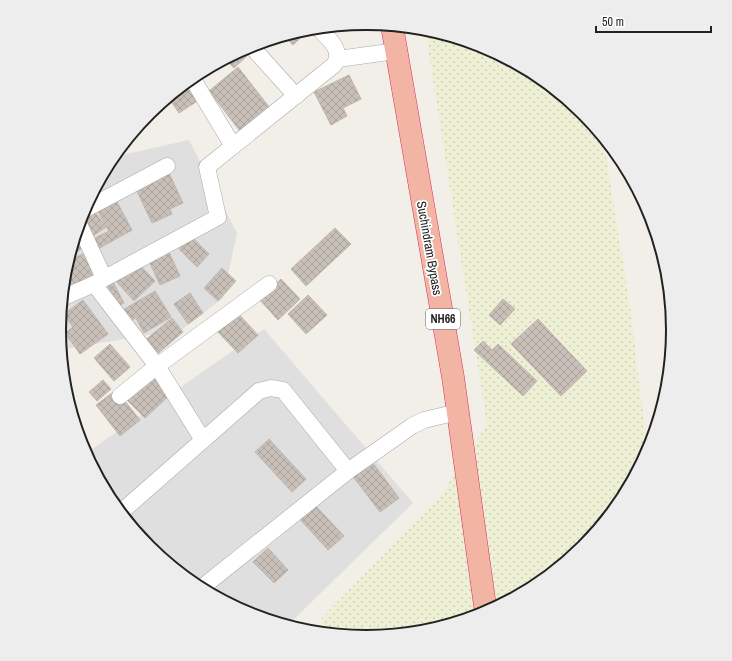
<svg xmlns="http://www.w3.org/2000/svg" width="732" height="661" viewBox="0 0 732 661" font-family="'Archivo Narrow',sans-serif">
<defs>
<pattern id="farmland-dots" width="8" height="8" patternUnits="userSpaceOnUse"><rect width="8" height="8" fill="#eef0d5"/><path d="M2 2h.1M6 6h.1" fill="none" stroke="#ccceb7" stroke-width="1.8" stroke-linecap="round"/></pattern>
<pattern id="building-cross-hatch" width="8" height="8" patternUnits="userSpaceOnUse"><rect width="8" height="8" fill="#c7bfb8"/><path d="M0 0l8 8M0 8l8-8" fill="none" stroke="#aba49e"/></pattern>
</defs>
<rect width="100%" height="100%" fill="#f2efe9"/>
<g fill="#e0dfdf">
<polygon points="189,140 237,233 223,298 183,329 60,350 59,330 64,270 82,213 110,159 113,157"/>
<polygon points="264,329 413,503 289,624 292,628 248,615 195,586 148,548 110,501 85,454"/>
</g>
<polygon fill="url(#farmland-dots)" points="425,29 484,46 537,75 584,113 603,137 630,307 648,453 622,502 583,548 537,586 483,615 426,632 366,638 331,635 320,620 439,498 487,425"/>
<g fill="url(#building-cross-hatch)" stroke="#c4b6ab">
<polygon points="306,29 308,31 293,45 284,36"/>
<polygon points="247,47 251,52 234,68 225,59"/>
<polygon points="238,67 270,108 240,131 209,91"/>
<polygon points="349,75 361,99 343,108 347,116 331,125 314,92"/>
<polygon points="187,82 199,100 179,113 168,97"/>
<polygon points="169,173 183,203 170,209 172,214 152,223 136,189"/>
<polygon points="117,202 132,230 98,249 93,239 109,231 98,212"/>
<polygon points="94,211 106,227 90,238 80,221"/>
<polygon points="335,228 351,244 306,286 291,269"/>
<polygon points="191,236 209,254 197,267 179,249"/>
<polygon points="74,238 82,248 70,258 69,257"/>
<polygon points="168,250 180,276 160,285 148,259"/>
<polygon points="85,253 97,276 62,293 67,261"/>
<polygon points="137,262 155,281 134,301 116,281"/>
<polygon points="222,268 236,281 218,301 204,288"/>
<polygon points="281,279 300,299 278,320 259,299"/>
<polygon points="113,282 124,303 115,308 104,287"/>
<polygon points="155,291 171,317 144,333 136,318 128,322 121,311"/>
<polygon points="190,293 203,313 188,324 174,304"/>
<polygon points="308,295 327,315 306,334 288,314"/>
<polygon points="503,299 515,309 500,325 489,315"/>
<polygon points="83,300 108,334 80,354 65,333 73,327 64,314"/>
<polygon points="235,310 258,335 238,353 215,329"/>
<polygon points="172,318 183,332 155,356 143,342"/>
<polygon points="538,319 587,371 561,396 511,344"/>
<polygon points="483,341 492,350 498,344 537,381 523,396 474,350"/>
<polygon points="110,344 130,367 114,381 94,358"/>
<polygon points="147,368 171,394 145,418 121,394"/>
<polygon points="103,380 111,389 97,401 89,392"/>
<polygon points="116,390 140,420 120,436 96,405"/>
<polygon points="269,439 306,479 292,492 255,452"/>
<polygon points="370,459 399,498 380,512 351,474"/>
<polygon points="312,502 344,536 328,550 297,516"/>
<polygon points="268,548 288,570 274,583 253,562"/>
</g>
<g fill="none" stroke-linecap="round" stroke-linejoin="round">
<defs>
<g id="minor">
<polyline points="251,46 296,96"/>
<polyline points="338,59 396,51"/>
<polyline points="192,78 233,146"/>
<polyline points="84,210 167,166"/>
<polyline points="79,224 104,278"/>
<polyline points="94,284 157,366 203,440"/>
<path d="M62 298 94 284 218 217 207 167 334 65C344 50 328 38 318 28"/>
<polyline points="120,396 157,366 269,284"/>
<polyline points="348,471 412,426 424,420 458,412"/>
<polyline points="120,513 259,391 271,388 283,390 348,471 200,589"/>
</g>
<polyline id="trunk" points="392,26 453,377 486,613"/>
</defs>
<use href="#minor" stroke="#a9a9a9" stroke-width="17"/>
<use href="#trunk" stroke="#dc2a67" stroke-width="23"/>
<use href="#minor" stroke="#fff" stroke-width="16"/>
<use href="#trunk" stroke="#f2b4a3" stroke-width="22"/>
</g>
<g text-anchor="middle" stroke-width="3.5" stroke-linejoin="round" paint-order="stroke">
<rect fill="#fff" stroke="#646464" stroke-width="1" x="426" y="309" width="34" height="20" rx="3"/>
<g font-size="12" font-weight="bold" fill="#222">
<text x="443" y="323">NH66</text>
</g>
<g font-size="13" fill="#222" stroke="#fff">
<text transform="translate(430 248) rotate(80)" y="5">Suchindram Bypass</text>
</g>
</g>
<path d="M0 0H732V661H0ZM66 330a300 300 0 1 1 600 0a300 300 0 1 1-600 0Z" fill="#ededed" fill-rule="evenodd"/>
<path fill="none" stroke="#222" stroke-width="2" d="M66 330a300 300 0 1 1 600 0a300 300 0 1 1-600 0Z"/>
<path d="M596 26v6h115v-6" fill="none" stroke="#222222" stroke-width="2"/>
<text x="602" y="26" font-size="12" fill="#222222" stroke="#ffffff" stroke-width="3" paint-order="stroke">50 m</text>
</svg>
